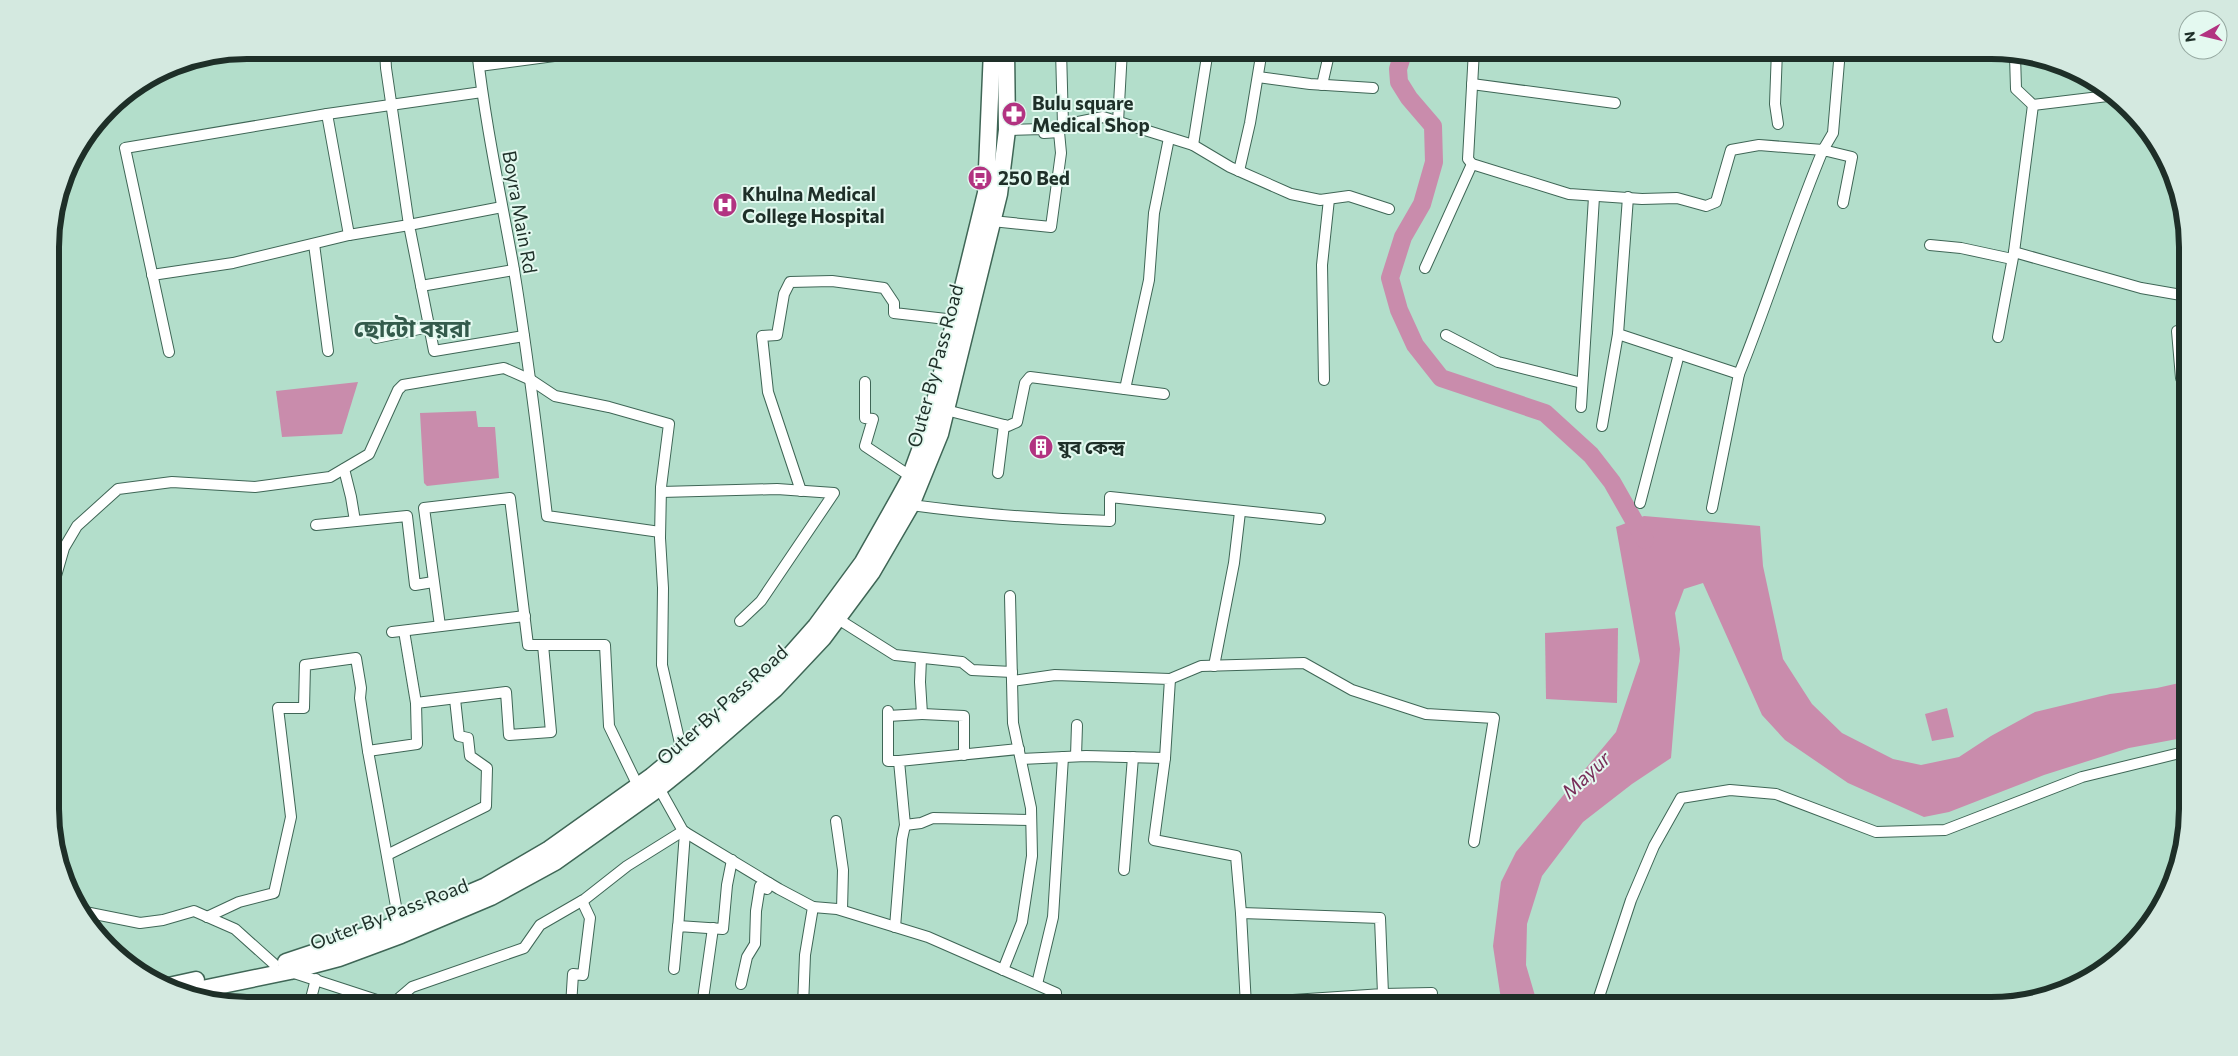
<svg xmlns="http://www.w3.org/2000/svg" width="2238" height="1056" viewBox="0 0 2238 1056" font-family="Commissioner,'Noto Sans Bengali',sans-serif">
<rect width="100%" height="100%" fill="#b3decb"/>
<g fill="#c98cac">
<polygon points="358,382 342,434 282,437 276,391"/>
<polygon points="476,411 478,427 495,427 499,478 427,486 424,483 420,413"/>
<polygon points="1644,516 1760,526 1763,566 1783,659 1812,704 1842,733 1893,759 1921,765 1959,757 1991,736 2035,712 2110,694 2157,688 2188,681 2188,737 2129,748 2044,775 1949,812 1924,817 1848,783 1785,740 1762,715 1703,583 1684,589 1675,613 1680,649 1671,758 1632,784 1583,822 1542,876 1527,924 1526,965 1538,1006 1502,1006 1493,946 1501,882 1516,852 1616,732 1640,661 1616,527"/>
<polygon points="1618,628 1617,703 1546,699 1545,633"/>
<polygon points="1947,708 1954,737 1932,741 1925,714"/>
</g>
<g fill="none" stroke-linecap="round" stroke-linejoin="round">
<polyline stroke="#c98cac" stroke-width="18" points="1404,50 1398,69 1399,82 1409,98 1433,126 1434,162 1422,204 1403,237 1390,278 1399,310 1415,345 1441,378 1545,413 1591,455 1612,482 1645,540"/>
<defs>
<g id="minor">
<path d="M477 50C485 122 500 192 513 264 527 347 537 431 547 516L660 532"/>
<polyline points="1061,50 1063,125"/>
<polyline points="1474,50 1468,159 1472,164 1569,194 1642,199 1677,198 1706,206 1716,202 1731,150 1759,145 1823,150 1833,133 1840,50"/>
<polyline points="1777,50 1775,104 1778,124"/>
<polyline points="1876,50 1883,52 1886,50"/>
<polyline points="2015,55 2016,89 2033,105 2116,95"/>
<polyline points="479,66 599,50"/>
<polyline points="1258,77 1310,84 1373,88"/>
<polyline points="1472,84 1615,103"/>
<polyline points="1322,85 1330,50"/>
<polyline points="327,114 349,235"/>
<polyline points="1118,122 1122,50"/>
<polyline points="1007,130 1043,129 1044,133 1059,132 1063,125 1103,117 1193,145 1230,167 1291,194 1320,200 1349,196 1389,209"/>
<polyline points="1193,145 1208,50"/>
<polyline points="1239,171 1250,123 1262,50"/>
<polyline points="1628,197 1618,334 1739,374 1712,508"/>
<polyline points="502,207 409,225 434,351 524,336"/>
<polyline points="992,221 1051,227 1061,153 1059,132"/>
<polyline points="314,244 328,351"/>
<polyline points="1930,245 1961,248 2012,259"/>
<polyline points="2014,252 2141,288 2187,296"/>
<polyline points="1425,268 1472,164"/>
<polyline points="152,275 233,263 349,235 409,225 386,68 385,50"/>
<polyline points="421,286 514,270"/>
<polyline points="1446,335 1498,362 1582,383"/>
<polyline points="1998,337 2014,252 2033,105"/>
<polyline points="376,338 429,327"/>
<polyline points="169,352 125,148 327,114 482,92"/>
<path d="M1739 374C1769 300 1792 224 1823 150L1852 157 1843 203"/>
<polyline points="2181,378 2177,331 2187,332"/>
<polyline points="1324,380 1322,265 1329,199"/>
<polyline points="865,382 865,418 873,419 865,446 910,476"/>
<polyline points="1125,389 1149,280 1154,213 1169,138"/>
<polyline points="1581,407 1594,197"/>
<polyline points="946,410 1008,426 1017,422 1025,383 1030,377 1164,394"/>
<polyline points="1602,426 1618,334"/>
<polyline points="344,469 351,497 355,521"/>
<polyline points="998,473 1004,425"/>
<polyline points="801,491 768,392 762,336 777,335 784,294 790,282 832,281 884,288 894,303 894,313 955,320"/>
<polyline points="661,492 777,489 834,493 761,601 740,621"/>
<polyline points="1640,503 1679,354"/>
<path d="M911 505C977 514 1043 519 1110 521V497L1320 519"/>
<polyline points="316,525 407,516 415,585 433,582"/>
<polyline points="51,593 64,548 77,526 118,489 172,482 255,487 330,477 369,454 398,390 403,385 504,368 531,380 555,396 609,407 669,424 661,487 660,538 663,588 662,665 682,752"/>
<polyline points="838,619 895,655 962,662 972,670 1012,672"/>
<polyline points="440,626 424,508 510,498 528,645 605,645 609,726 638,786"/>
<polyline points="404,631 416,703"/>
<polyline points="392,632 525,616"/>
<polyline points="1214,666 1234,563 1240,512"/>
<polyline points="1170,679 1201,666 1304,663 1352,690 1426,714 1494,718 1474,842"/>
<polyline points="1012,681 1055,675 1170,679 1165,758 1154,840 1236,856 1241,913"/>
<polyline points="888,711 888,761 899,761"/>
<polyline points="922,714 964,716 964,755"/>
<polyline points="888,716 922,714 920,682 921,658"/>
<polyline points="368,751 417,744 416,703 506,692 509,735 551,732 543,645"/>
<polyline points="1076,756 1077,725"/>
<polyline points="1021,759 1086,756 1165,758"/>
<polyline points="659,788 683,831 779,889 813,907 805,955 803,1006"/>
<polyline points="836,821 843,870 842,910"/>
<polyline points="905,825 921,823 933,818 1031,820"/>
<polyline points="387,855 486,806 487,768 470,756 468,738 459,736 455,699"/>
<polyline points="1124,870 1133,757"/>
<polyline points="813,907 837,909 928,937 1056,993 1056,1006"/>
<polyline points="80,911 140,923 163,920 194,911 235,929 274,964"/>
<polyline points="207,917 239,902 274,893 291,817 278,708 304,708 305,665 356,658 361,688 360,698 368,751 399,923"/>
<polyline points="895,927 902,839 905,825 899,761 1019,749"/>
<polyline points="678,929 685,832"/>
<polyline points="674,969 678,926 723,929 727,885 732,860"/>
<polyline points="1003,970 1022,922 1032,856 1031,808 1013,723 1010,596"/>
<polyline points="291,972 395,1006"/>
<polyline points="741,984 747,957 755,944 756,911 760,886 767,889 769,883"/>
<polyline points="1037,984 1053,917 1063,757"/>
<polyline points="1383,994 1432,993"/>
<polyline points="1246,1003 1383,994 1380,918 1241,913 1246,1006"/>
<polyline points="391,1005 412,987 524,948 540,925 585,899 627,866 683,831"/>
<polyline points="309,1006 316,979"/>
<polyline points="571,1006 573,974 583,975 590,918 582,901"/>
<polyline points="702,1006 713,928"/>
<polyline points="1596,1006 1631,900 1654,846 1681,798 1730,790 1776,794 1876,832 1945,830 2082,777 2188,751"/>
</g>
<g id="primary">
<polyline points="286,962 382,930 486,886 548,850 652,776 770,678 816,626 863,562 898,500 909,480 929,426 986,193 992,50"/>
<polyline points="164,987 196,980"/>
<polyline points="183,993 290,971 339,958 401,935 491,897 555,862 659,788 690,763 775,689 823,638 872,572 911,505 940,434 999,194 1007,130 1006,50"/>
</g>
</defs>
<use href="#minor" stroke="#3f6656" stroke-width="12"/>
<use href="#primary" stroke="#3f6656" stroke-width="19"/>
<use href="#minor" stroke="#fff" stroke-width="10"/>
<use href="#primary" stroke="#fff" stroke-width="16"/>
</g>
<defs>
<symbol id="pharmacy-disc" viewBox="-11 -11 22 22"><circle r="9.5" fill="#b23381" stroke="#e4f9f0"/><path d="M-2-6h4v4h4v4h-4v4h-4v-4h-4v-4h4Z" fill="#fff"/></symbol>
<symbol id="bus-disc" viewBox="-11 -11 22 22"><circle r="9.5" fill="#b23381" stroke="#e4f9f0"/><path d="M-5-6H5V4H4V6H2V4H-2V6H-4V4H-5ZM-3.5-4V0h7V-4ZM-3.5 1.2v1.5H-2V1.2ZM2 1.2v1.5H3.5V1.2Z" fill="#fff"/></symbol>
<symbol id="hospital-disc" viewBox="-11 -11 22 22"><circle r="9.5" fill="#b23381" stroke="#e4f9f0"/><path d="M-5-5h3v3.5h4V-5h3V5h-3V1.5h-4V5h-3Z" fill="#fff"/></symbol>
<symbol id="building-disc" viewBox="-11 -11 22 22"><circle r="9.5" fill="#b23381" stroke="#e4f9f0"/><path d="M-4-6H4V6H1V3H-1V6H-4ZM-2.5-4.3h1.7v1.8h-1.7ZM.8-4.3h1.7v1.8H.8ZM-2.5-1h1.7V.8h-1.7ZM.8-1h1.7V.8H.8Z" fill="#fff"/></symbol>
</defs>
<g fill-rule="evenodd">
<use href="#pharmacy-disc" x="1000" y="100" width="28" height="28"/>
<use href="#bus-disc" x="966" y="164" width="28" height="28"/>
<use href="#hospital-disc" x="711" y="191" width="28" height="28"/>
<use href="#building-disc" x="1027" y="433" width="28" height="28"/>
</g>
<g text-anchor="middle" stroke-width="4" stroke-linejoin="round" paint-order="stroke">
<g font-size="19" font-weight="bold" fill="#1e2f28" stroke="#e4f9f0" text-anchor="start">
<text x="1032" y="110">Bulu square<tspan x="1032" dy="22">Medical Shop</tspan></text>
<text x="998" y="185">250 Bed</text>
<text x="742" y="201">Khulna Medical<tspan x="742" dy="22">College Hospital</tspan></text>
<text x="1058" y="454">যুব কেন্দ্র</text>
</g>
<g font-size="19" fill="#1e2f28" stroke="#e4f9f0">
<text transform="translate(520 212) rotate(80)" y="7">Boyra Main Rd</text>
<text transform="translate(935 366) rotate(-75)" y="7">Outer By Pass Road</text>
<text transform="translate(722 705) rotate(-42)" y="7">Outer By Pass Road</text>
<text transform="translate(389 914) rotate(-21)" y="7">Outer By Pass Road</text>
</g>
<g font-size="20" font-style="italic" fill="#782e59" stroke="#e4f9f0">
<text transform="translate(1586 775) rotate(-43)" y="7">Mayur</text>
</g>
<g font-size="24" font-weight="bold" fill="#345b4c" stroke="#e4f9f0">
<text x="412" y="337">ছোটো বয়রা</text>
</g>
</g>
<path d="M0 0H2238V1056H0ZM247 59H1991A188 188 0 0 1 2179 247V809A188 188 0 0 1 1991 997H247A188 188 0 0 1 59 809V247A188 188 0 0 1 247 59Z" fill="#d4e9e0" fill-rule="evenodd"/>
<path fill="none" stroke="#1e2f28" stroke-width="6" d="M247 59H1991A188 188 0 0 1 2179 247V809A188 188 0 0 1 1991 997H247A188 188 0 0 1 59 809V247A188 188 0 0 1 247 59Z"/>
<g transform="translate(2203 35) rotate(262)"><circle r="24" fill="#e4f9f0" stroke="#95a8a0"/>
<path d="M0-4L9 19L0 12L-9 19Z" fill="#b23381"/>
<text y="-8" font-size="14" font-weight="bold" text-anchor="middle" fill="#1e2f28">N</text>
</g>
</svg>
